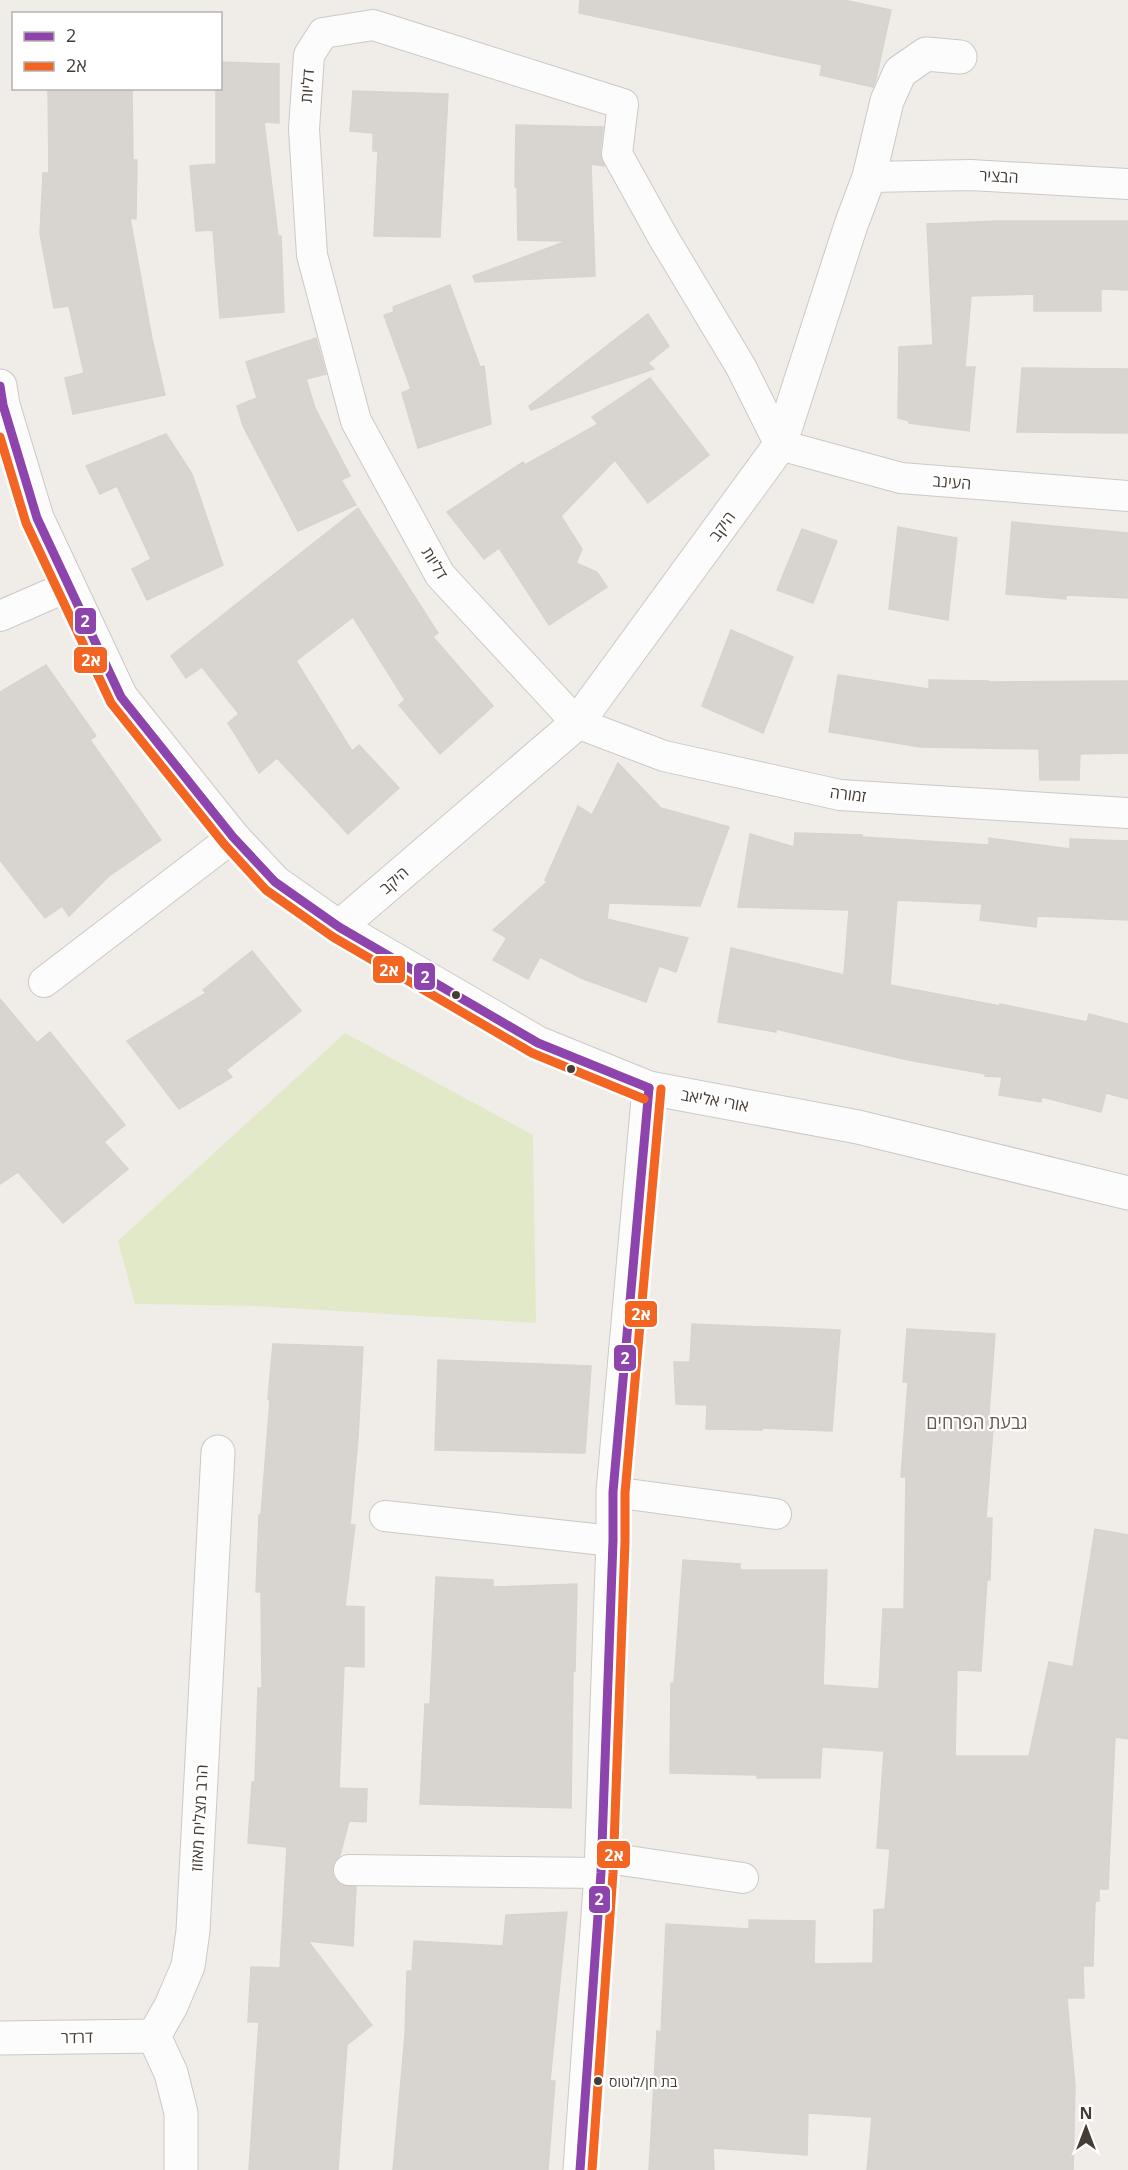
<svg xmlns="http://www.w3.org/2000/svg" width="1128" height="2170" viewBox="0 0 1128 2170" font-family="'Open Sans',Heebo,sans-serif">
<rect width="100%" height="100%" fill="#f0ede9"/>
<polygon fill="#e2e9c9" points="345,1033 533,1135 536,1323 255,1306 135,1304 118,1241"/>
<g fill="#d8d4d0" stroke="#d8d3cf" stroke-width="1.5">
<polygon points="580,0 844,0 891,10 876,79 873,87 820,75 822,65 579,13"/>
<polygon points="220,62 279,64 279,123 264,122 278,236 281,236 284,312 220,318 213,230 196,231 190,166 216,164 216,88 220,88"/>
<polygon points="48,88 132,88 133,160 137,160 136,219 130,218 152,339 165,395 73,414 65,378 84,373 69,306 54,308 40,234 43,173 49,173"/>
<polygon points="353,91 448,94 440,237 374,236 378,151 373,151 373,133 350,131"/>
<polygon points="516,125 603,127 600,153 604,166 591,164 595,276 475,282 473,276 567,241 518,240 517,187 515,187"/>
<polygon points="998,221 1128,221 1128,290 1101,289 1101,311 1034,311 1034,294 971,296 965,367 975,367 969,431 909,423 909,421 898,418 899,347 933,345 927,224"/>
<polygon points="450,285 480,367 484,366 491,424 418,448 402,393 411,389 384,315 394,312 393,307"/>
<polygon points="648,314 669,346 648,363 654,369 531,410 529,406"/>
<polygon points="316,338 326,374 306,379 315,408 350,476 341,480 356,505 298,531 243,426 237,406 257,398 246,362"/>
<polygon points="1022,368 1128,369 1128,433 1017,432"/>
<polygon points="650,378 709,455 648,503 615,460 561,516 582,549 576,563 597,572 607,587 549,625 499,548 484,559 447,512 523,462 525,465 598,424 592,417"/>
<polygon points="166,434 192,474 223,565 147,600 132,569 151,559 117,486 100,494 86,466"/>
<polygon points="358,508 438,633 433,637 493,706 440,754 399,705 405,700 353,617 296,661 352,751 359,745 399,788 348,834 277,758 259,773 228,723 239,714 202,667 186,678 171,656"/>
<polygon points="1012,522 1128,533 1128,598 1066,595 1066,599 1006,594"/>
<polygon points="898,527 957,538 948,620 889,609"/>
<polygon points="802,529 837,541 813,603 777,590"/>
<polygon points="731,630 793,657 763,733 702,706"/>
<polygon points="46,665 96,736 90,740 161,840 109,876 69,916 62,906 45,918 0,860 0,692"/>
<polygon points="838,675 929,689 929,680 988,681 988,682 1128,681 1128,753 1080,754 1079,780 1040,780 1039,749 920,747 829,732"/>
<polygon points="618,763 661,808 729,827 700,906 609,903 607,919 688,938 676,972 659,966 646,1002 581,978 540,957 528,979 493,960 507,938 493,930 547,882 545,880 578,806 592,815"/>
<polygon points="795,833 862,835 862,837 989,845 989,838 1070,849 1070,839 1128,841 1128,920 1037,916 1036,927 980,920 982,904 897,900 890,985 1000,1006 1000,1004 1087,1022 1089,1014 1128,1024 1128,1099 1106,1093 1101,1112 1042,1097 1041,1102 999,1095 1002,1077 985,1076 986,1074 908,1060 776,1029 776,1032 718,1022 731,948 844,975 849,910 738,907 750,834 794,847"/>
<polygon points="252,951 301,1011 226,1070 232,1077 179,1109 127,1041 206,993 203,990"/>
<polygon points="0,999 37,1043 50,1032 125,1125 104,1142 128,1169 63,1223 18,1172 0,1184"/>
<polygon points="692,1324 840,1330 832,1431 762,1428 762,1430 706,1429 707,1405 676,1404 674,1362 690,1362"/>
<polygon points="907,1329 995,1334 988,1427 993,1428 986,1518 992,1518 990,1580 987,1580 981,1671 957,1670 955,1756 1029,1756 1049,1662 1073,1667 1095,1529 1128,1535 1128,1739 1115,1737 1108,1889 1099,1889 1099,1901 1095,1901 1093,1966 1083,1966 1084,1998 1067,1998 1075,2086 1073,2170 867,2170 872,2117 808,2113 807,2155 713,2148 714,2170 649,2170 657,2031 661,2032 666,1924 749,1929 749,1920 815,1921 814,1964 873,1963 874,1910 885,1909 890,1849 877,1848 884,1751 822,1747 820,1778 757,1778 757,1775 670,1773 671,1683 674,1683 683,1560 740,1564 740,1570 827,1570 823,1685 879,1689 883,1609 904,1609 906,1477 901,1477 908,1382 903,1382"/>
<polygon points="273,1344 363,1347 358,1438 350,1525 355,1525 345,1606 364,1607 364,1667 344,1666 339,1788 367,1789 366,1822 349,1821 340,1855 334,1862 332,1869 334,1878 340,1884 356,1887 353,1946 308,1941 372,2025 347,2045 338,2170 249,2170 259,2022 248,2022 251,1967 280,1968 287,1847 248,1843 252,1782 255,1782 258,1688 262,1688 261,1592 256,1592 259,1515 261,1515 270,1400 268,1399"/>
<polygon points="438,1360 591,1366 585,1453 435,1450"/>
<polygon points="436,1577 493,1580 493,1587 577,1584 575,1671 573,1672 571,1808 420,1804 425,1704 430,1704"/>
<polygon points="567,1912 550,2081 555,2081 548,2170 393,2170 405,2035 407,1971 412,1971 414,1941 503,1946 506,1915"/>
</g>
<g fill="none" stroke-linecap="round" stroke-linejoin="round">
<defs>
<g id="pedestrian">
<polyline points="869,177 971,175 1128,184"/>
<polyline points="1128,496 901,478 780,445 741,367 663,237 617,154 623,104 373,25 323,33 309,55 304,129 312,255 356,421 440,575 577,723 664,756 840,795 1128,813"/>
<polyline points="0,616 69,586"/>
<polyline points="44,982 233,837"/>
<polyline points="613,1492 776,1514"/>
<polyline points="385,1516 613,1541"/>
<polyline points="601,1857 743,1878"/>
<polyline points="349,1870 601,1873"/>
</g>
<g id="minor">
<polyline points="0,386 3,405 37,518 121,697 233,837 275,882 339,927 538,1043 649,1088 858,1127 1128,1193"/>
<polyline points="339,927 577,723 780,445 851,225 869,177 887,101 900,72 926,54 960,57"/>
<polyline points="0,2038 154,2036"/>
<polyline points="181,2170 181,2113 171,2073 154,2036 171,2006 188,1966 193,1931 218,1452"/>
<polyline points="580,2170 601,1873 613,1541 613,1492 649,1088"/>
</g>
</defs>
<use href="#pedestrian" stroke="#ccc9c5" stroke-width="32"/>
<use href="#minor" stroke="#ccc9c5" stroke-width="35"/>
<use href="#pedestrian" stroke="#fdfcfc" stroke-width="30"/>
<use href="#minor" stroke="#fdfcfc" stroke-width="33"/>
<defs>
<g id="bus-1">
<polyline points="0,386 3,405 37,518 121,697 233,837 275,882 339,927 538,1043 649,1088"/>
<polyline points="580,2170 601,1873 613,1541 613,1492 649,1088"/>
</g>
<g id="bus-2">
<polyline points="0,437 26,523 111,703 224,844 266,890 333,937 532,1053 644,1099"/>
<polyline points="592,2170 613,1873 625,1541 625,1493 661,1089"/>
</g>
</defs>
<use href="#bus-1" stroke="#fff" stroke-width="14"/>
<use href="#bus-2" stroke="#fff" stroke-width="14"/>
<use href="#bus-1" stroke="#8e44ad" stroke-width="9"/>
<use href="#bus-2" stroke="#f26522" stroke-width="9"/>
</g>
<g fill="#453c35" stroke="#fff" stroke-width="2">
<circle cx="456" cy="995" r="5"/>
<circle cx="571" cy="1069" r="5"/>
<circle cx="598" cy="2081" r="5"/>
</g>
<g text-anchor="middle" stroke-width="4.5" stroke-linejoin="round" paint-order="stroke">
<g font-size="14" fill="#453c35" stroke="#fff" text-anchor="start">
<text x="609" y="2087">בת חן/לוטוס</text>
</g>
<g font-size="16" fill="#453c35" stroke="#fff">
<text transform="translate(307 86) rotate(-86)" y="6">דליות</text>
<text transform="translate(999 176) rotate(3)" y="6">הבציר</text>
<text transform="translate(952 482) rotate(5)" y="6">העינב</text>
<text transform="translate(722 526) rotate(-54)" y="6">היקב</text>
<text transform="translate(435 563) rotate(58)" y="6">דליות</text>
<text transform="translate(848 794) rotate(7)" y="6">זמורה</text>
<text transform="translate(394 880) rotate(-41)" y="6">היקב</text>
<text transform="translate(715 1100) rotate(10)" y="6">אורי אליאב</text>
<text transform="translate(199 1818) rotate(-87)" y="6">הרב מצליח מאזוז</text>
<text transform="translate(77 2037) rotate(-1)" y="6">דרדר</text>
</g>
<g font-size="18" fill="#68594d" stroke="#fff">
<text x="977" y="1429">גבעת הפרחים</text>
</g>
</g>
<g stroke="#fff" stroke-width="2">
<rect x="74" y="607" width="23" height="28" rx="6" fill="#8e44ad"/>
<rect x="73" y="646" width="35" height="28" rx="6" fill="#f26522"/>
<rect x="372" y="955" width="34" height="29" rx="6" fill="#f26522"/>
<rect x="413" y="962" width="23" height="29" rx="6" fill="#8e44ad"/>
<rect x="624" y="1300" width="34" height="28" rx="6" fill="#f26522"/>
<rect x="613" y="1344" width="24" height="28" rx="6" fill="#8e44ad"/>
<rect x="596" y="1840" width="35" height="29" rx="6" fill="#f26522"/>
<rect x="588" y="1885" width="23" height="29" rx="6" fill="#8e44ad"/>
</g>
<g font-size="16" text-anchor="middle" font-weight="bold" fill="#fff">
<text x="85" y="627">2</text>
<text x="91" y="666">2א</text>
<text x="389" y="976">2א</text>
<text x="425" y="983">2</text>
<text x="641" y="1320">2א</text>
<text x="625" y="1364">2</text>
<text x="614" y="1861">2א</text>
<text x="599" y="1905">2</text>
</g>
<rect x="12" y="12" width="210" height="78" fill="#ffffff" stroke="#b5b1ae" stroke-width="1.5"/>
<rect x="24" y="32" width="30" height="9" fill="#8e44ad" stroke="#b5b1ae" stroke-width="1.5"/>
<text x="66" y="42" font-size="18" fill="#453c35">2</text>
<rect x="24" y="62" width="30" height="9" fill="#f26522" stroke="#b5b1ae" stroke-width="1.5"/>
<text x="66" y="72" font-size="18" fill="#453c35">2א</text>
<g transform="translate(1086 2128)" stroke="#ffffff" stroke-width="4.5" paint-order="stroke">
<path d="M0-4.5L10 22L0 15L-10 22Z" fill="#453c35"/>
<text y="-9" font-size="16" font-weight="bold" text-anchor="middle" fill="#453c35">N</text>
</g>
</svg>
